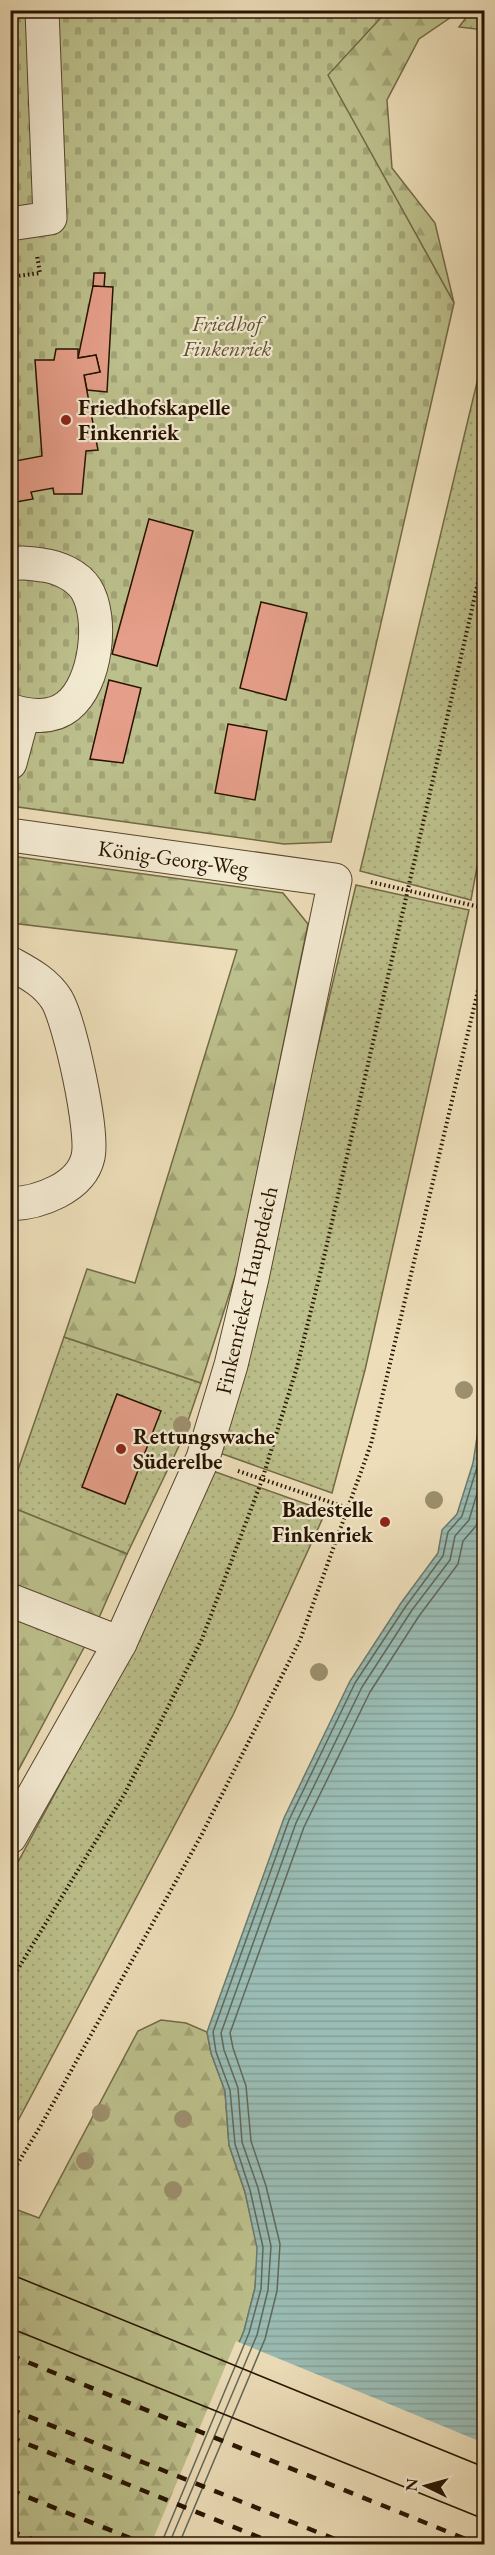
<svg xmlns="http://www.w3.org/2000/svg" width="495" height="2555" viewBox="0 0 495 2555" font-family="'EB Garamond',serif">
<defs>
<pattern id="grass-dots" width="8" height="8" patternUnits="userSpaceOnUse" patternTransform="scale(1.5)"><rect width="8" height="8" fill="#bcc08c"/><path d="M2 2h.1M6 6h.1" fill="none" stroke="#a2a477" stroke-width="1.8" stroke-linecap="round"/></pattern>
<pattern id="forest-firs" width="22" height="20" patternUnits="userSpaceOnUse" patternTransform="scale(1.5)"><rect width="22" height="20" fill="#bcc08c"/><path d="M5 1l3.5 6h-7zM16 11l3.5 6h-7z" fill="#a2a477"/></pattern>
<pattern id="cemetery-stones" width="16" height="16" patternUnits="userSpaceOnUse" patternTransform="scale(1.5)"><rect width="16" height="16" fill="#bcc08c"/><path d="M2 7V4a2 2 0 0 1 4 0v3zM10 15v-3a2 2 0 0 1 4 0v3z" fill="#a2a477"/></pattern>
<pattern id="water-rules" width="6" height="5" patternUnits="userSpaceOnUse" patternTransform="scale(1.5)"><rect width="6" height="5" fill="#9abcb4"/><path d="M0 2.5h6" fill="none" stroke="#85a199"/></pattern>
</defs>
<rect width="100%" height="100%" fill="#eddeb9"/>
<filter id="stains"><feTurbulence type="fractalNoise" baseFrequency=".00333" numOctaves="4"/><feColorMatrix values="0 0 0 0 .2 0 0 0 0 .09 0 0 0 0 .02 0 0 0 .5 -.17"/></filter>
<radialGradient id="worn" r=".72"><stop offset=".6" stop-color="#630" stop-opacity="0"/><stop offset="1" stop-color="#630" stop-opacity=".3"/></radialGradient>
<g fill="url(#grass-dots)" stroke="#726a46" stroke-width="1.5">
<polygon points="471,11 484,11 484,30 459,27"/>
<polygon points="484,353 484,828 471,900 360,871"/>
<polygon points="356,885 469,910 365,1370 332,1493 217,1452 258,1318 281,1221 304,1104"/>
<polygon points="64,1337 201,1383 180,1444 127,1554 11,1507 11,1490"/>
<polygon points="210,1470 326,1511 233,1715 11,2134 11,1875 101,1708"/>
</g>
<g fill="url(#forest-firs)" stroke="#726a46" stroke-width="1.5">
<polygon points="387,11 460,11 419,39 387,100 392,168 435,223 454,303 327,75"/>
<polygon points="11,856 283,893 308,924 237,1270 201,1383 64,1337 87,1269 135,1283 237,950 11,923"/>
<polygon points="11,1507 127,1554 94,1629 11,1784"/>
<polygon points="161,2020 186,2023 207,2032 211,2053 225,2091 229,2145 245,2192 258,2248 255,2288 244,2331 154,2544 11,2544 10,2207 39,2218 138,2031"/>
</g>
<polygon fill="url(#cemetery-stones)" stroke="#726a46" stroke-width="1.5" points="11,11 387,11 328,75 454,303 331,842 284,844 11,806"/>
<polygon fill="url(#water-rules)" stroke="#6c786c" stroke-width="1.5" points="484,1392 484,2544 154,2544 244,2331 255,2288 257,2248 245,2192 229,2145 225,2091 211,2053 207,2032 284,1818 350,1681 401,1603 438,1553 442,1530 457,1514 473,1463"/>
<polygon fill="#eddeb9" points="236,2341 484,2443 484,2544 151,2544"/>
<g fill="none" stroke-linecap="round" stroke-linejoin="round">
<g stroke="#60685a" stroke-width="1.5">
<polyline points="161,2544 249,2333 261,2289 263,2247 250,2190 235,2144 230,2090 216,2052 213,2032 289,1820 355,1683 406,1606 443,1556 448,1532 462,1516 478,1464 484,1428"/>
<polyline points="169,2544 257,2335 268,2290 271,2246 258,2188 242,2142 238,2088 224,2050 221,2033 296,1823 362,1687 412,1610 450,1560 455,1536 469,1520 484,1470"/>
<polyline points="179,2544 265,2339 277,2291 280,2244 266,2186 251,2141 246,2086 233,2048 230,2033 304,1827 370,1692 419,1616 458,1564 463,1541 476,1526 484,1501"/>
</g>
</g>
<g fill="#e59e89" stroke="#271300" stroke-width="1.5">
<polygon points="94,273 105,273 104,287 93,286"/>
<polygon points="93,286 113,287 107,392 87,390 84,375 100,372 96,355 78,358"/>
<polygon points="56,349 78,349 78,358 96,355 100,372 84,375 98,450 86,451 82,494 54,494 53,488 31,492 33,499 10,503 10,462 42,456 35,360 54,360"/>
<polygon points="149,519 193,531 157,666 112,654"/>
<polygon points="261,602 307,613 286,700 240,688"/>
<polygon points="109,680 141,688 123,763 90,759"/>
<polygon points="228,724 267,731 255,800 215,793"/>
<polygon points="117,1394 161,1411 125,1504 82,1487"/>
</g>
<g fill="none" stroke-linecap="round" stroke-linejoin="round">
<defs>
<g id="minor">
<polyline points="10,224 50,218 42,10"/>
<path d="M10 565C20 561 32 564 42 565 58 567 77 575 86 589 104 618 96 684 68 706 52 719 28 717 10 710"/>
<polyline points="10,763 23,715"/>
<path id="s1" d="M10 835 335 880 252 1278 231 1365 203 1458 120 1643 10 1837"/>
<path d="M10 963C28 973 46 982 57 1000 70 1023 94 1132 88 1157 81 1188 39 1203 10 1204"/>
<polyline points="10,1600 120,1643"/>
</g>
</defs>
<use href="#minor" stroke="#58462e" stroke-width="35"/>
<g stroke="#271300" stroke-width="4" stroke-dasharray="1.5 3" stroke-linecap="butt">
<polyline points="10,277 40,273 37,256"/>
<polyline points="371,882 484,908"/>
<polyline points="238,1471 348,1508"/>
<polyline points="10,1982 125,1793 202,1639 262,1480 297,1367 321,1270 484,556"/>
<polyline points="10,2176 40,2127 202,1834 300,1640 371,1444 484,965"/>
</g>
<use href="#minor" stroke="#f3ead2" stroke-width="33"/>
<g stroke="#271300" stroke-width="1.5">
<polyline points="10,2274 484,2467"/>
<polyline points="10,2328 484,2519"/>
</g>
<g stroke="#271300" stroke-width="4.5" stroke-dasharray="10 10" stroke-linecap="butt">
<polyline points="10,2355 478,2544"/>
<polyline points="10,2409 347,2544"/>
<polyline points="10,2437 276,2544"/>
<polyline points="10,2490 145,2544"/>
<polyline points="10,2531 45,2544"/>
</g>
</g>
<g fill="#9d906e">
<circle cx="464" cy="1390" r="9"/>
<circle cx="182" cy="1425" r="9"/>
<circle cx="434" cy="1500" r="9"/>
<circle cx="319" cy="1672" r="9"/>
<circle cx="101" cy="2113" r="9"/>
<circle cx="183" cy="2119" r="9"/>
<circle cx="85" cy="2161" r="9"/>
<circle cx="173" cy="2190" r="9"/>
</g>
<g fill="#8f2418" stroke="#f3ead2" stroke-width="2">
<circle cx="66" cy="420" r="6"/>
<circle cx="121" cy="1449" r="6"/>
<circle cx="385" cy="1522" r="6"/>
</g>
<g text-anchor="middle" stroke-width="4.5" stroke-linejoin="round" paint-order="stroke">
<g font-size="22" font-style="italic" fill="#5b5031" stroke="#f3ead2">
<text x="227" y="331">Friedhof<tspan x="227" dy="25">Finkenriek</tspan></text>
</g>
<g font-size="22" font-weight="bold" fill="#271300" stroke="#f3ead2" text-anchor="start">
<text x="78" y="415">Friedhofskapelle<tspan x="78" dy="25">Finkenriek</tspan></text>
<text x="133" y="1444">Rettungswache<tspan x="133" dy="25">Süderelbe</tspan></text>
<text x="373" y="1517" text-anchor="end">Badestelle<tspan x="373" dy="25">Finkenriek</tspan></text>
</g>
<g font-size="22" fill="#271300" stroke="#f3ead2">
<text dy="8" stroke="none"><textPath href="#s1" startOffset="165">König-Georg-Weg</textPath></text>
<text transform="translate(246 1290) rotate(-77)" y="8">Finkenrieker Hauptdeich</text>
</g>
</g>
<rect width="495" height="2555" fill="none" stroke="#eddeb9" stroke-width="36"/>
<rect x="12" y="12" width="471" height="2531" fill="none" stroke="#271300" stroke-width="3"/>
<rect x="18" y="18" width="459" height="2519" fill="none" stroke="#271300" stroke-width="1.5"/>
<g transform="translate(426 2486) rotate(275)" stroke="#f3ead2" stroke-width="4.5" paint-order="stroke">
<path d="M0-4.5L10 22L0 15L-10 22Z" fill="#271300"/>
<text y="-9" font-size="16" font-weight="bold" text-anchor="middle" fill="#271300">N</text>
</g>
<rect width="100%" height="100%" filter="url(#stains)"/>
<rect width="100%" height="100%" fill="url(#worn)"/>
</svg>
